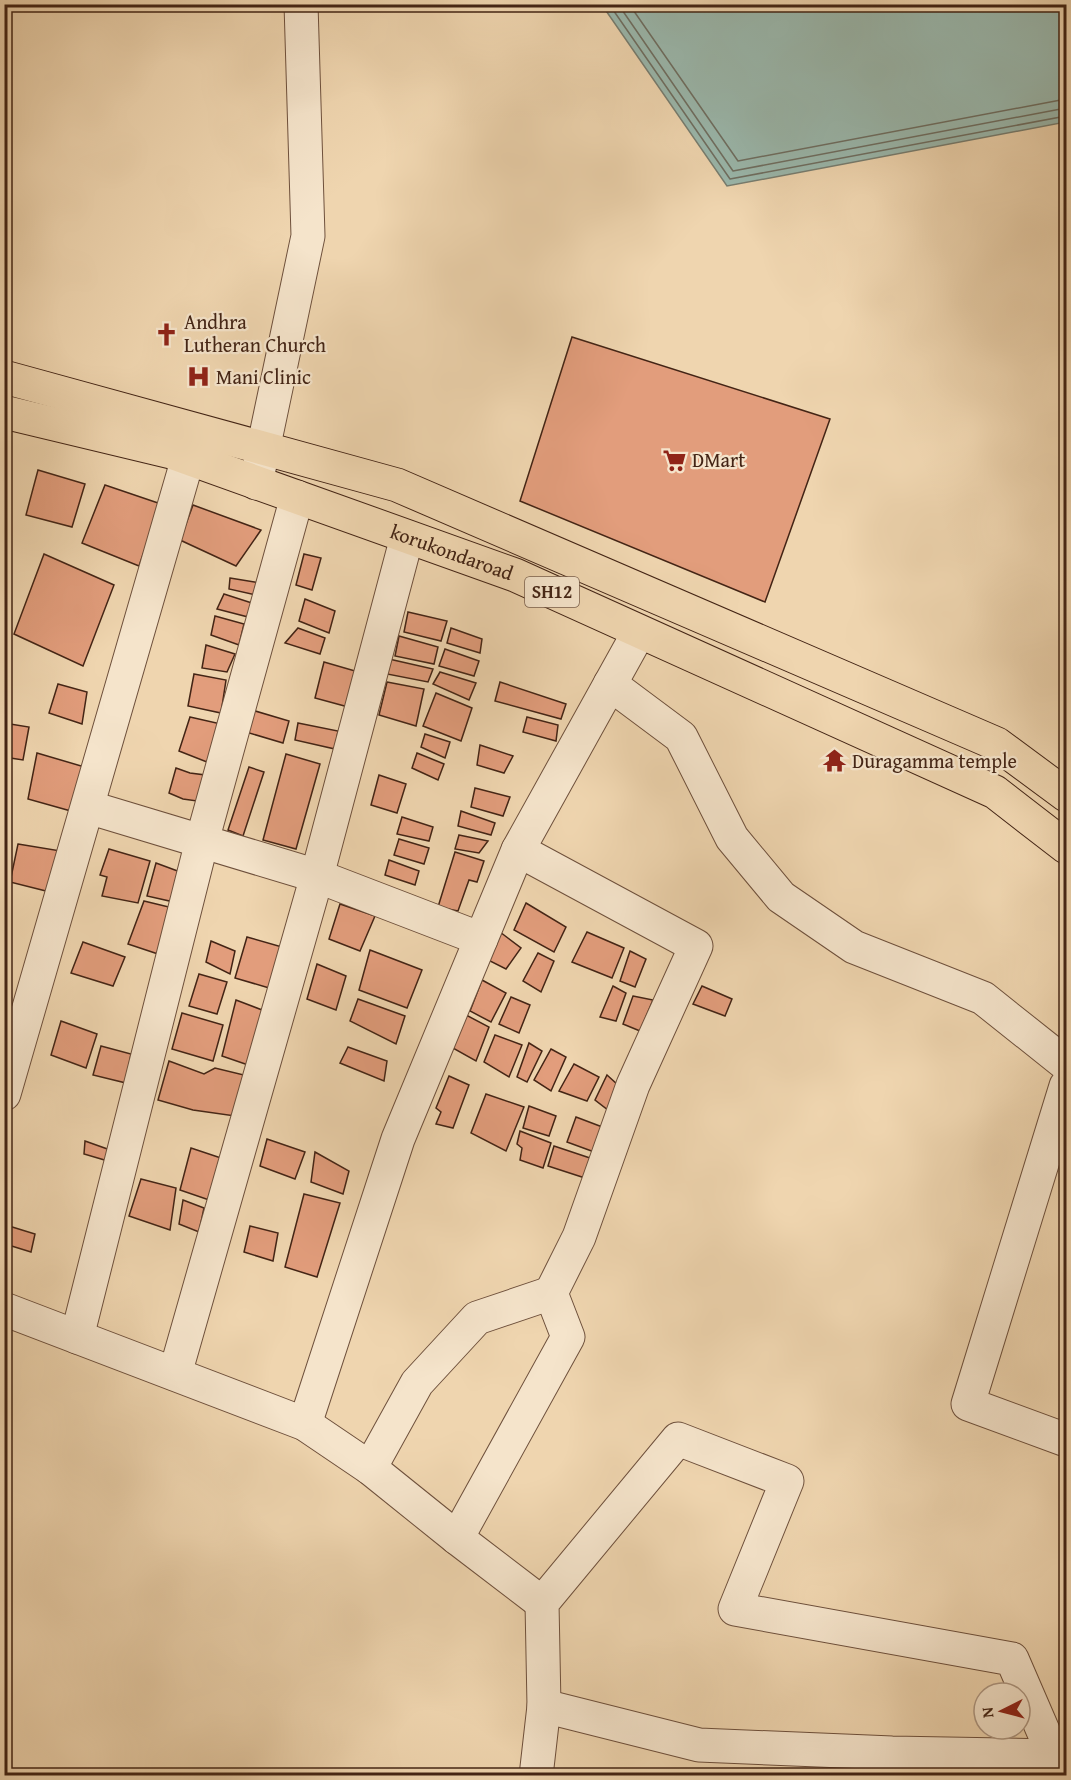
<svg xmlns="http://www.w3.org/2000/svg" width="1071" height="1780" viewBox="0 0 1071 1780" font-family="'Gentium Book Plus',serif">
<rect width="100%" height="100%" fill="#efd5af"/>
<filter id="stains"><feTurbulence type="fractalNoise" baseFrequency=".00333" numOctaves="4"/><feColorMatrix values="0 0 0 0 .2 0 0 0 0 .09 0 0 0 0 .02 0 0 0 .5 -.17"/></filter>
<radialGradient id="worn" r=".72"><stop offset=".6" stop-color="#630" stop-opacity="0"/><stop offset="1" stop-color="#630" stop-opacity=".3"/></radialGradient>
<polygon fill="#9ab8ad" stroke="#777d70" stroke-width="1.5" points="602,5 1066,5 1066,122 727,186"/>
<g fill="none" stroke-linecap="round" stroke-linejoin="round">
<g stroke="#6e6e61" stroke-width="1.5">
<polyline points="609,4 730,179 1066,116"/>
<polyline points="618,4 733,171 1066,108"/>
<polyline points="629,4 738,161 1066,99"/>
</g>
</g>
<g fill="#e29d7c" stroke="#432415" stroke-width="1.5">
<polygon points="572,337 830,419 765,602 520,501"/>
<polygon points="38,470 85,484 72,527 26,515"/>
<polygon points="105,485 161,504 139,566 82,543"/>
<polygon points="193,505 261,530 236,566 180,540"/>
<polygon points="44,554 114,585 83,666 14,634"/>
<polygon points="304,554 321,558 312,590 296,585"/>
<polygon points="230,578 260,583 256,595 229,589"/>
<polygon points="224,594 255,604 252,618 217,609"/>
<polygon points="305,599 335,611 329,633 299,621"/>
<polygon points="408,612 447,621 441,641 404,632"/>
<polygon points="215,616 244,624 239,645 211,635"/>
<polygon points="298,628 325,638 320,654 285,643"/>
<polygon points="451,628 482,639 480,653 447,643"/>
<polygon points="399,636 438,647 434,664 395,656"/>
<polygon points="206,645 235,654 227,672 202,668"/>
<polygon points="445,649 479,661 474,676 439,666"/>
<polygon points="389,659 433,669 428,682 387,674"/>
<polygon points="324,662 362,673 352,708 315,698"/>
<polygon points="440,672 476,683 469,700 433,684"/>
<polygon points="194,674 226,680 221,713 188,706"/>
<polygon points="387,682 424,689 416,726 379,715"/>
<polygon points="500,682 566,704 561,719 495,701"/>
<polygon points="58,684 87,692 82,724 49,713"/>
<polygon points="436,693 472,708 461,741 423,726"/>
<polygon points="252,710 289,721 283,743 246,732"/>
<polygon points="190,717 221,724 212,764 179,751"/>
<polygon points="527,717 558,725 556,741 523,732"/>
<polygon points="4,723 29,727 23,760 4,757"/>
<polygon points="298,723 338,731 335,749 295,740"/>
<polygon points="425,734 450,742 445,758 421,747"/>
<polygon points="480,745 513,756 504,773 477,765"/>
<polygon points="37,753 88,768 78,813 28,799"/>
<polygon points="417,753 444,764 438,780 412,768"/>
<polygon points="286,754 320,764 296,849 263,840"/>
<polygon points="249,767 264,772 243,836 228,830"/>
<polygon points="176,768 190,773 205,775 197,801 183,799 169,793"/>
<polygon points="379,775 406,784 397,813 371,805"/>
<polygon points="475,788 510,797 503,816 471,807"/>
<polygon points="461,811 495,823 491,835 458,826"/>
<polygon points="402,817 433,827 429,841 397,834"/>
<polygon points="459,835 488,841 479,853 455,849"/>
<polygon points="399,839 429,848 424,864 394,855"/>
<polygon points="18,844 61,851 54,893 10,882"/>
<polygon points="109,849 150,861 138,903 102,896 107,877 100,875"/>
<polygon points="455,852 484,861 477,882 469,880 458,911 438,907"/>
<polygon points="389,860 419,871 415,885 385,875"/>
<polygon points="156,863 183,873 174,902 147,896"/>
<polygon points="144,901 173,908 158,954 128,944"/>
<polygon points="526,903 566,927 554,952 514,930"/>
<polygon points="340,904 375,916 360,951 329,939"/>
<polygon points="500,932 521,948 506,969 488,960"/>
<polygon points="587,932 624,948 612,978 572,962"/>
<polygon points="247,937 289,949 276,990 235,978"/>
<polygon points="211,941 235,951 230,974 206,962"/>
<polygon points="83,942 125,957 113,986 71,973"/>
<polygon points="370,950 422,970 407,1008 359,990"/>
<polygon points="630,951 646,959 635,987 620,981"/>
<polygon points="538,953 554,961 541,992 523,981"/>
<polygon points="317,964 346,976 336,1010 307,999"/>
<polygon points="199,974 227,982 217,1014 189,1006"/>
<polygon points="482,980 506,993 491,1022 470,1011"/>
<polygon points="613,986 626,993 616,1021 600,1017"/>
<polygon points="702,986 732,999 725,1016 693,1004"/>
<polygon points="633,996 653,1000 640,1031 623,1024"/>
<polygon points="511,997 530,1005 519,1033 499,1024"/>
<polygon points="358,999 405,1016 396,1044 350,1021"/>
<polygon points="236,1000 270,1013 254,1067 222,1056"/>
<polygon points="182,1013 223,1025 213,1061 172,1049"/>
<polygon points="466,1015 489,1027 476,1061 451,1047"/>
<polygon points="61,1021 97,1034 86,1068 51,1055"/>
<polygon points="495,1035 522,1045 509,1077 484,1062"/>
<polygon points="529,1043 542,1051 527,1082 517,1077"/>
<polygon points="101,1046 131,1054 126,1083 93,1075"/>
<polygon points="348,1047 387,1061 384,1081 340,1063"/>
<polygon points="551,1049 566,1057 551,1091 534,1080"/>
<polygon points="169,1061 204,1074 215,1068 248,1076 235,1116 193,1110 158,1100"/>
<polygon points="574,1064 599,1077 587,1101 559,1091"/>
<polygon points="607,1075 618,1085 608,1110 595,1100"/>
<polygon points="449,1076 469,1085 453,1128 436,1124 441,1112 436,1108"/>
<polygon points="486,1094 524,1107 506,1151 471,1133"/>
<polygon points="529,1106 556,1116 549,1136 523,1128"/>
<polygon points="576,1117 605,1128 597,1153 567,1142"/>
<polygon points="520,1131 551,1143 543,1168 520,1160 522,1148 517,1144"/>
<polygon points="267,1139 305,1152 295,1179 260,1166"/>
<polygon points="85,1141 113,1151 108,1161 84,1154"/>
<polygon points="554,1146 593,1159 585,1178 548,1166"/>
<polygon points="191,1148 224,1159 215,1202 180,1190"/>
<polygon points="315,1152 349,1171 343,1194 311,1182"/>
<polygon points="141,1179 176,1188 170,1230 129,1216"/>
<polygon points="304,1194 340,1203 317,1277 285,1267"/>
<polygon points="183,1200 204,1208 199,1232 179,1224"/>
<polygon points="9,1226 35,1234 31,1252 5,1244"/>
<polygon points="250,1226 278,1233 273,1261 244,1252"/>
</g>
<g fill="none" stroke-linecap="round" stroke-linejoin="round">
<defs>
<g id="minor">
<polyline points="256,483 308,236 301,4"/>
<polyline points="610,684 681,737 732,838 781,897 854,947 983,998 1066,1064"/>
<polyline points="88,807 317,876 481,939"/>
<polyline points="1066,1086 968,1404 1066,1440"/>
<polyline points="4,1094 188,458"/>
<polyline points="4,1309 305,1424 370,1468 457,1538 542,1603"/>
<polyline points="77,1337 202,841 297,497"/>
<polyline points="175,1374 317,876 407,537"/>
<polyline points="305,1424 398,1139 518,850 639,632"/>
<polyline points="370,1468 417,1383 477,1318 551,1293"/>
<polyline points="457,1538 568,1337 551,1293 579,1237 633,1085 696,946 518,850"/>
<polyline points="544,1706 699,1745 892,1753 1054,1756"/>
<polyline points="536,1776 544,1706 542,1603 678,1439 787,1481 735,1609 1012,1659 1054,1756 1054,1776"/>
</g>
<g id="major">
<polyline points="4,377 397,485 997,744 1066,795"/>
<path id="s1" d="M4 412 171 452 515 575 995 792 1066 847"/>
</g>
</defs>
<use href="#minor" stroke="#6e503c" stroke-width="35"/>
<use href="#major" stroke="#432415" stroke-width="35"/>
<use href="#minor" stroke="#f5e4cb" stroke-width="33"/>
<use href="#major" stroke="#efd5af" stroke-width="33"/>
</g>
<defs>
<symbol id="church-bare" viewBox="-9 -9 18 18"><path d="M-1.2-6h2.4v3.5h3.3v2.4h-3.3V6h-2.4V-.1h-3.3v-2.4h3.3Z" fill="#8f2418" stroke="#f5e4cb" stroke-width="2.5" paint-order="stroke"/></symbol>
<symbol id="hospital-bare" viewBox="-9 -9 18 18"><path d="M-5-5h3v3.5h4V-5h3V5h-3V1.5h-4V5h-3Z" fill="#8f2418" stroke="#f5e4cb" stroke-width="2.5" paint-order="stroke"/></symbol>
<symbol id="supermarket-bare" viewBox="-9 -9 18 18"><path d="M-6-5.5h2.5l.6 2H6L4.5 2H-2.5L-4.4-4H-6ZM-1.5 3.2a1.3 1.3 0 1 0 .1 0ZM3 3.2a1.3 1.3 0 1 0 .1 0Z" fill="#8f2418" stroke="#f5e4cb" stroke-width="2.5" paint-order="stroke"/></symbol>
<symbol id="temple-bare" viewBox="-9 -9 18 18"><path d="M0-6L5-2H3V0L6.5 2.5H4V6H1.5V3h-3V6H-4V2.5H-6.5L-3 0V-2H-5Z" fill="#8f2418" stroke="#f5e4cb" stroke-width="2.5" paint-order="stroke"/></symbol>
</defs>
<g fill-rule="evenodd">
<use href="#church-bare" x="150" y="318" width="33" height="33"/>
<use href="#hospital-bare" x="182" y="360" width="33" height="33"/>
<use href="#supermarket-bare" x="658" y="444" width="33" height="33"/>
<use href="#temple-bare" x="818" y="744" width="33" height="33"/>
</g>
<g text-anchor="middle" stroke-width="4.5" stroke-linejoin="round" paint-order="stroke">
<rect fill="#f5e4cb" stroke="#785e4c" stroke-width="1.5" x="525" y="577" width="54" height="30" rx="4.5"/>
<g font-size="18" font-weight="bold" fill="#432415">
<text x="552" y="598">SH12</text>
</g>
<g font-size="20" fill="#432415" stroke="#f5e4cb" text-anchor="start">
<text x="184" y="329">Andhra<tspan x="184" dy="23">Lutheran Church</tspan></text>
<text x="216" y="384">Mani Clinic</text>
<text x="692" y="467">DMart</text>
<text x="852" y="768">Duragamma temple</text>
</g>
<g font-size="20" fill="#432415" stroke="#f5e4cb">
<text dy="7" stroke="none"><textPath href="#s1" startOffset="470">korukondaroad</textPath></text>
</g>
</g>
<rect width="1071" height="1780" fill="none" stroke="#efd5af" stroke-width="24"/>
<rect x="6" y="6" width="1059" height="1768" fill="none" stroke="#432415" stroke-width="3"/>
<rect x="12" y="12" width="1047" height="1756" fill="none" stroke="#432415" stroke-width="1.5"/>
<g transform="translate(1002 1711) rotate(264)"><circle r="28" fill="#f5e4cb" stroke="#ae9782" stroke-width="1.5"/>
<path d="M0-4.5L10 22L0 15L-10 22Z" fill="#8f2418"/>
<text y="-9" font-size="16" font-weight="bold" text-anchor="middle" fill="#432415">N</text>
</g>
<rect width="100%" height="100%" filter="url(#stains)"/>
<rect width="100%" height="100%" fill="url(#worn)"/>
</svg>
